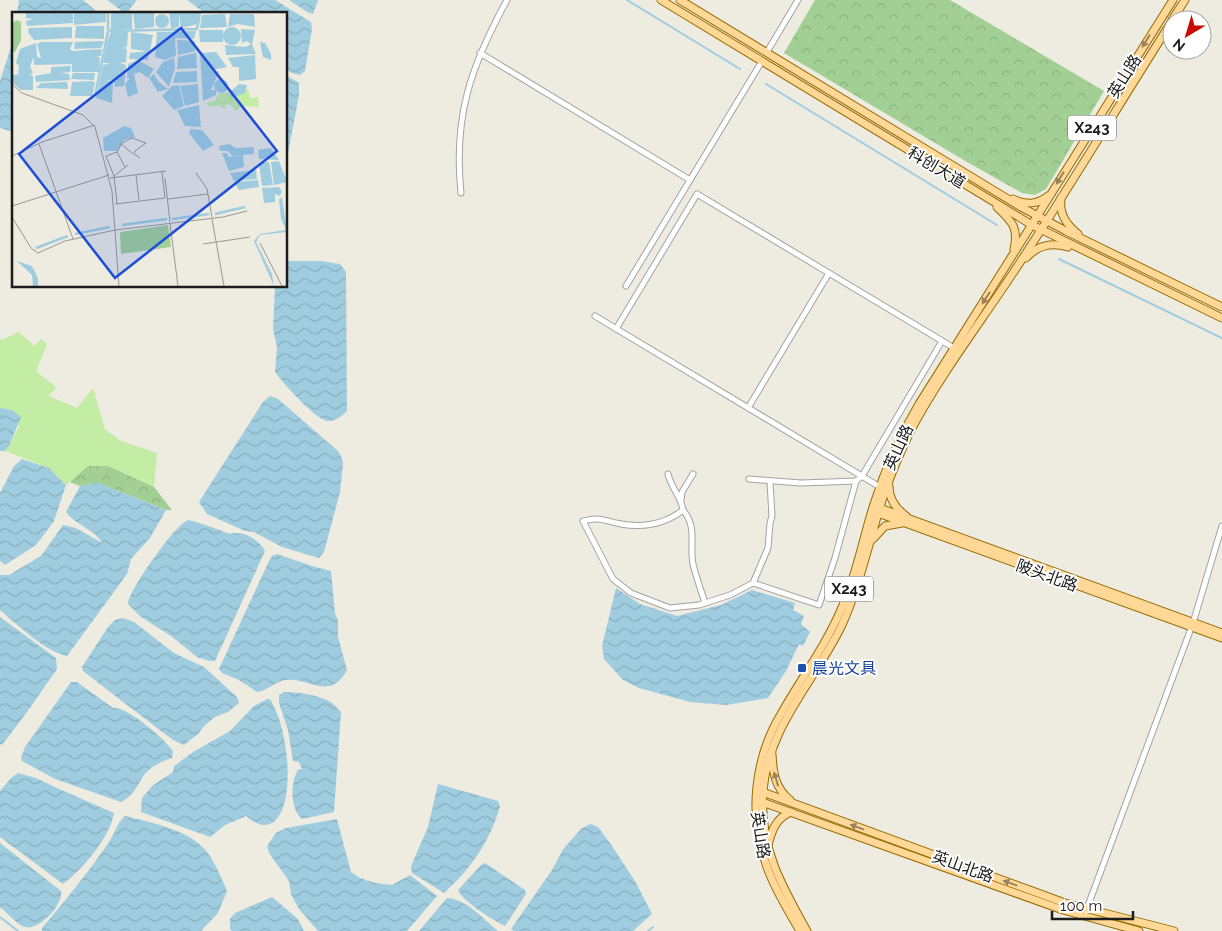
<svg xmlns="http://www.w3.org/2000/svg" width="1222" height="931" viewBox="0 0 1222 931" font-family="Raleway,'Noto Sans SC',sans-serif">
<defs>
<pattern id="forest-crowns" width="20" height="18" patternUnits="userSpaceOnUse" patternTransform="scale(1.25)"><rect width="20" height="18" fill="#a2d094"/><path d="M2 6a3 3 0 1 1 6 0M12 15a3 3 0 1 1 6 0" fill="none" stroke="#8bb27f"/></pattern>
<pattern id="water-waves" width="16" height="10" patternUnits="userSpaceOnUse" patternTransform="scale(1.25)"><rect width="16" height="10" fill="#9fcddf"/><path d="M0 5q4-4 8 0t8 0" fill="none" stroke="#88afbf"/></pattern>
</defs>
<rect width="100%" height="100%" fill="#eeebe1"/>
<polygon fill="#c3eca4" points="18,332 35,346 41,339 47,344 36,371 56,387 49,396 77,408 93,388 105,429 121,441 157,453 154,487 108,466 88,466 76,478 66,485 49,468 5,451 9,446 19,426 12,410 0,408 0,338 2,340"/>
<g fill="url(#forest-crowns)">
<polygon points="815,0 950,0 1104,91 1046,189 1035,195 1022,193 967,162 784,53"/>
<polygon points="88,466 108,466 154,487 172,510 166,510 98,483 80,486 70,482"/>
</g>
<g fill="url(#water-waves)">
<polygon points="19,0 83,0 100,14 17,14"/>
<polygon points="107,0 137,0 126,14"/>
<polygon points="187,0 275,0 311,22 312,29 305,71 300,75 291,73 286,69 286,14 206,14"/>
<polygon points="289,0 318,0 313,14 307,12"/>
<polygon points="14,44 14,132 0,128 0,81 11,47"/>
<polygon points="286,75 299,83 299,95 286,164"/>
<path d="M286 261H321L340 264 346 272 347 411C342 416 335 422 327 421 314 418 283 383 275 372L277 347 273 329 275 286H286Z"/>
<polygon points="270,396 278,399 338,451 342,458 343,463 340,492 324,552 319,558 282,547 254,532 245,531 207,514 199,502 263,402"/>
<polygon points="0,408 12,410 21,417 9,446 5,451 0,451"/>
<polygon points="22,459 49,468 66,485 54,521 36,545 5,565 0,561 0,493 14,466"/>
<path d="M98 483 166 510 150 538 131 559 127 574 67 656C44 651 18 625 0 610V575H9L41 556 63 525 76 528 102 543C95 529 75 525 66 512L80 486Z"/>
<path d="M188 520C201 523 214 528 227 533 231 534 234 533 239 533 249 534 260 542 265 551L215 661H209L197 657 171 636 141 617 128 604C128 592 168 536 179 527 181 524 185 522 188 520Z"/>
<path d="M277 554 312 566 331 571 335 613 338 621V637L347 670C329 702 310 677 285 680 274 682 267 691 257 692L239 680 222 673 219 669 269 561 272 556Z"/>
<polygon points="616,588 640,604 677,616 721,605 752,590 795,603 793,610 804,616 801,624 810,632 803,646 799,644 786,671 768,698 726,705 690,702 639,688 623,680 604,659 602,646"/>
<polygon points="0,617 56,658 57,669 27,712 2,745 0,744"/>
<polygon points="123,618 134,622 174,653 204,667 237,697 239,703 228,712 215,717 204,726 198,734 184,745 173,740 157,728 83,671 82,667 108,627 115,620"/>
<path d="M71 682H77L113 708C127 706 165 739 173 751L172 758C160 762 149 767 142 778 136 788 132 797 121 802L55 779 22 761 21 758 25 747Z"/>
<path d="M284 692C298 692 320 695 332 703 335 705 338 709 341 712L334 812 302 819C290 809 290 783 298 770L302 769 299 762 293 761 288 730 279 703V695Z"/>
<path d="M267 699H270C279 714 284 733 286 751 289 769 291 826 263 825 257 824 250 819 246 816L225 825 210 837 141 812 142 798 152 786 173 772 174 766 193 752 230 731 254 706Z"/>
<path d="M18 773 36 778 59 789 114 813C110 837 83 869 63 884L0 837V791L11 778Z"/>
<path d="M438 784 498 801 500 806C491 840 470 870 444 893L412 873 411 866 428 827Z"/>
<path d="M125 816C153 823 193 830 210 856 217 867 222 879 227 891L218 913 201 931H42V928C65 901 87 874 107 845 114 836 116 824 125 816Z"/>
<polygon points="337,819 351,872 360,878 375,883 392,885 410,875 437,896 407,931 318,931 299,909 291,894 289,881 269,853 267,846 276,833 286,828"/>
<polygon points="591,824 598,827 610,843 635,881 652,914 633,931 514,931 511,929 552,870 564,848 582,828"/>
<path d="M0 843 61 891C64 903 40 931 25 927 19 926 6 912 0 907Z"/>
<path d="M485 863 525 890 526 894 505 926C493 920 463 902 458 890L481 865Z"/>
<polygon points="272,897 298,919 304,931 232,931 230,929 230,919 235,913"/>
<path d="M447 898C467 899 483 919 498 931H419Z"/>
</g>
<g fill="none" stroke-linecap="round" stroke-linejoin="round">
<g stroke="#9fcddf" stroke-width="2">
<polyline points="627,0 740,69"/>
<polyline points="766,84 997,225"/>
<polyline points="1059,259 1222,338"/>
<polyline points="0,917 18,931"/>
<polyline points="648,931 653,927"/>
</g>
<defs>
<g id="minor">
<polyline points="767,52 798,0"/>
<polyline points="480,53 690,180"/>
<path d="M461 193C453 116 471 66 507 0"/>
<polyline points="626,286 762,61"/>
<polyline points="595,316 880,487"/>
<polyline points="616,329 697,194 954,348"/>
<polyline points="748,408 829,273"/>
<path d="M668 474C671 488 681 496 683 510 665 524 644 528 621 524 604 521 601 516 583 521L613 579 631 593 670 608 699 605 730 595 753 583 768 548 770 523 772 516 770 482"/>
<polyline points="749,479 801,483 856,481 862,476 942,341"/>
<polyline points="681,500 682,492 693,474"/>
<path d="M683 510C698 528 689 545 693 564 696 577 701 590 705 603"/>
<polyline points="753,583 819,605 835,558 856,481"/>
<polyline points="1086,911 1193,623 1222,526"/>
</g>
<g id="major">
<polyline points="661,0 1032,225 1222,318"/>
<polyline points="680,0 1021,207 1066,231 1222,307"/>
<polyline points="1172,20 1185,0"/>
<path d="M1061 198C1059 214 1066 224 1078 234"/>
<path d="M1013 199C1026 205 1037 205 1048 196"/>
<path d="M997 207C1012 222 1019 227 1014 249"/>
<path d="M1026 258C1038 245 1051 242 1068 247"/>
<path d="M889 486C889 499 895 508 906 516"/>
<polyline points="877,507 1222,633"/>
<polyline points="875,512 1222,638"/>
<polyline points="873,539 885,526 902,523"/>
<path d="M772 754C773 773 775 788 790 800"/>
<polyline points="760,791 1065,903 1174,931"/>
<polyline points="759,801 1063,910 1139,931"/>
<path d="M768 845C772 830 776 818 791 812"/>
<path d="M800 931C788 910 775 890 767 867 748 817 754 759 781 714 802 677 827 644 843 605 857 573 863 538 874 504 885 469 900 436 919 404L1173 0"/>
<path d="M807 931C781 885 759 846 763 791 768 726 815 681 842 625 859 587 868 546 880 507 888 480 899 455 911 430 941 374 980 323 1015 270 1069 188 1120 103 1172 21"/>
</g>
</defs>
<use href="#minor" stroke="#a3a3a3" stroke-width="7"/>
<use href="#major" stroke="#956c00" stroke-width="9"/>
<use href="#minor" stroke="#fff" stroke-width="5"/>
<use href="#major" stroke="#ffd796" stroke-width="7"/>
</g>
<defs><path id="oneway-solid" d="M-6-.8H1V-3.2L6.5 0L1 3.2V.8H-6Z" transform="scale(1.25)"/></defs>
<g fill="#99835f">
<use href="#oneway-solid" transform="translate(1146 41) rotate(122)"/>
<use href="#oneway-solid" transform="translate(1060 178) rotate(122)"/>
<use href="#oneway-solid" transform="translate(986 298) rotate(123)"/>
<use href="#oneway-solid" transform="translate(776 779) rotate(-107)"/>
<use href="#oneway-solid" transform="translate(857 827) rotate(-160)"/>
<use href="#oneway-solid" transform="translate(1010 883) rotate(-160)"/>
</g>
<rect fill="#1a4fb4" stroke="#fff" stroke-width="2" x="797" y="663" width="10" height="10" rx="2.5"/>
<g text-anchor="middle" stroke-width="4" stroke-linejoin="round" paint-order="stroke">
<g fill="#fff" stroke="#606060" stroke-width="1">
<rect x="1068" y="115.5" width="48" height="25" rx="4"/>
<rect x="825" y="576.5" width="48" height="25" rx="4"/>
</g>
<g font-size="15" font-weight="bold" fill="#1c1c1c">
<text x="1092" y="133">X243</text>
<text x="849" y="594">X243</text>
</g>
<g font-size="16" fill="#1c1c1c" stroke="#fff">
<text transform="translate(1124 76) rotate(-58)" y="6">英山路</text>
<text transform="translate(937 167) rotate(31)" y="6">科创大道</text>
<text transform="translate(898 447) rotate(-65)" y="6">英山路</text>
<text transform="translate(1047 575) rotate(20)" y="6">陂头北路</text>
<text transform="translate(761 835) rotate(81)" y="6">英山路</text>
<text transform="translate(963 866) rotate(20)" y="6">英山北路</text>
</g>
<g font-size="16" fill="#164399" stroke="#fff" text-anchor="start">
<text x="812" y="674">晨光文具</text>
</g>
</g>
<g transform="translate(12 12)">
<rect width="275" height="275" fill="#eeebe1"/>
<path d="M236 77 238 86 246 85 247 95 230 94 224 99 218 92 213 93V97L207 93 198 95 194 91 203 89 206 82 218 80 221 86Z" fill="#c3eca4"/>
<path d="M5 8 9 10V28L3 40 0 39V11ZM156 213 159 235 109 242 108 220Z" fill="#a2d094"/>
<path d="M14 1H61V11L15 14 14 9 22 7 14 6ZM62 1H94V10L62 13ZM99 1H120V17L99 18ZM121 1H142V15L123 17ZM157 1H187L186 12 169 16 167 2V15L159 16ZM143 9a7 7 0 1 1 14 0a7 7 0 1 1-14 0ZM242 2 243 15 226 12 216 15 218 2ZM190 3 213 2 215 15 188 16ZM92 14V27L63 26 64 14ZM60 15V26L22 28 16 20 17 16ZM211 24a9 9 0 1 1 18 0a9 9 0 1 1-18 0ZM229 17 243 18 240 32 244 42 214 43 213 33 234 35 239 32 235 29 230 31ZM187 18H211V30H188ZM184 19 182 27 163 26 164 44 153 48 143 45 145 20ZM116 20 115 35 111 36 115 37 114 50 108 51 114 53 112 74 103 75 102 69 107 68H93L101 69 100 91 84 86 91 53 99 51H91L95 30 99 20ZM119 20 141 23 136 48 117 47 118 41 135 39 119 37ZM165 28 183 29V39L166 43ZM29 30H61L58 37 61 39 90 37 89 44H85L88 46 87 60H60V52L22 53V45L18 54 21 61 18 62 21 64V78H9L0 70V63L11 62H6L7 54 4 51 8 37 24 31 25 45 29 46 25 32ZM63 30 89 29 92 30 89 36 62 37ZM248 30 253 31 259 42V48L251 45ZM204 40 215 55 199 58 207 60 199 78H204V83L191 89 188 41ZM184 41 185 56 165 57 166 45ZM243 43 244 67 227 69V55H221L216 46ZM162 46 163 56 157 75 144 60 151 50ZM126 48 142 57 136 66 128 60 122 62 126 81 116 85 113 72 118 66H115L116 52ZM39 55 59 54 58 60 48 61 57 62 58 68 24 70 23 64 39 61ZM185 59V70L161 71 164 60ZM83 61 82 68 59 67 61 61ZM142 62 146 69 156 77 146 80 137 66ZM202 74a7 7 0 1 1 14 0a7 7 0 1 1-14 0ZM80 69 83 71 80 84H58L60 70ZM55 70 56 77 24 76 29 71ZM186 72 187 90 173 94 168 74ZM227 72 235 73 233 81 219 86 218 80ZM167 73 172 94 162 98 150 84 160 74ZM187 93 189 115 173 114 165 98ZM112 114 119 116 123 125 112 128 105 139H92L91 126ZM179 117 190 118 202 133 191 139 177 121ZM217 132 224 136 242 135V142L220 144 216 139H208L207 134ZM259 136 267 148 247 147 246 138ZM210 141H215L217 145 231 143 232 155 217 159ZM267 149 275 170 262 173 259 150ZM257 150 261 173 250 174 247 151ZM244 158 245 167 222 169 218 161ZM246 168 247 175 227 178 222 170ZM267 175 270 179 268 184 263 182V190L252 191 250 176ZM270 185 275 220 248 223 244 230 260 262 262 274 242 229 248 222 274 218 269 207 267 187ZM5 249 20 254 26 266V274H21L20 263Z" fill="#9fcddf"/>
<path fill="none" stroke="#9fcddf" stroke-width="2.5" d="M96 1V17L99 19 185 17 188 1M83 84 96 19M203 202 233 195M160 207 197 202M110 213 155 207M63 222 98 215M24 236 56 224"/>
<path fill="none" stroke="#9a9892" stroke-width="1" d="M0 72 10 81 71 103 83 115 100 179 107 274M27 132 61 227M109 132 121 142M0 144 30 130 83 113M128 146 122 142 123 139 134 131M113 155 105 140 110 131 120 126 134 131M184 161 195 177 200 205M124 163 127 188M102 164 94 144 105 140M98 166 154 159M153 166 158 210M156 187 196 182M103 192 153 186 150 160M105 192 102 164 116 153M0 194 97 163M0 205 19 236 26 241 53 229 103 218 211 205 235 199M200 207 212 274M158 212 166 274M248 231 270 274M191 232 238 225"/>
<path fill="#1d4ed8" fill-opacity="0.15" stroke="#1d4ed8" stroke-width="2.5" d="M169 16 265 139 103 266 7 142Z"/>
<rect width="275" height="275" fill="none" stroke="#1c1c1c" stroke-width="2.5"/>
</g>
<g transform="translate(1187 35) rotate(218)"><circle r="24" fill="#ffffff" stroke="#a4a4a4"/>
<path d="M0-4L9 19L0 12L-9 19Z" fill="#c90b00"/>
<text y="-8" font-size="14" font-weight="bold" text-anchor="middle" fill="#1c1c1c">N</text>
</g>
<path d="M1052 911v8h81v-8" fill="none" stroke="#1c1c1c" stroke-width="2.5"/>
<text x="1060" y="911" font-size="15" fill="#1c1c1c" stroke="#ffffff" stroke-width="4" paint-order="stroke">100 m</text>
</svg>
